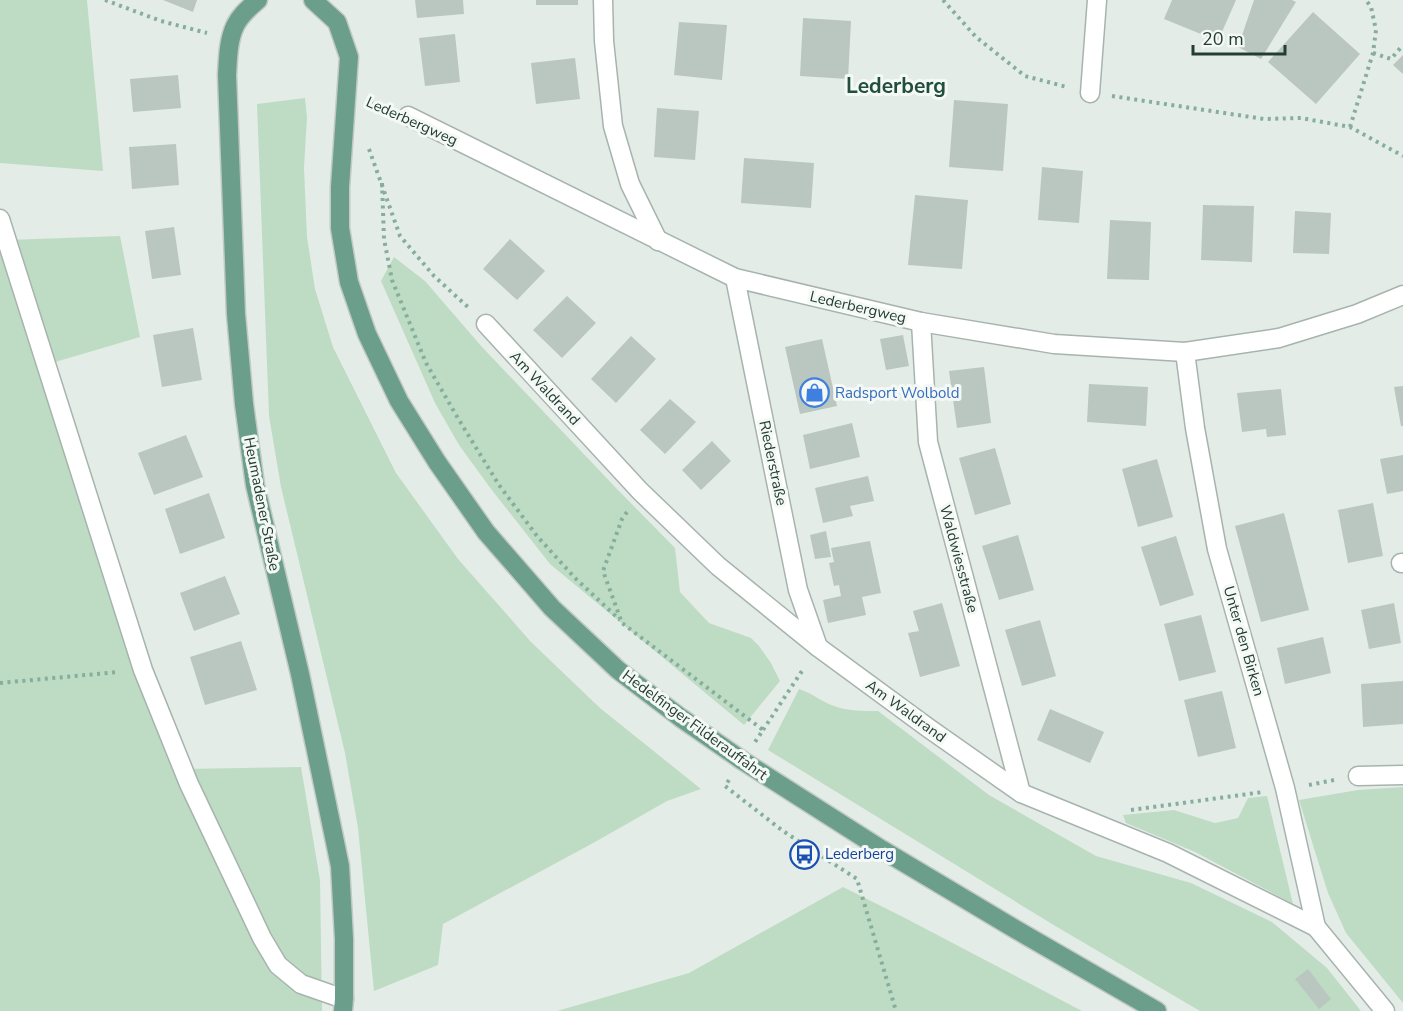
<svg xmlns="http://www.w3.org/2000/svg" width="1403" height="1011" viewBox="0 0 1403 1011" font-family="'Nunito Sans',sans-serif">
<rect width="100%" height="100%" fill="#e4ece8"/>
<g fill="#bedcc3">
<polygon points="0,0 87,0 103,171 0,163"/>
<polygon points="305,98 307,117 304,168 307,237 315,289 333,347 396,473 458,559 531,642 600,708 701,789 667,801 595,842 443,924 438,965 374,991 358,828 345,753 281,487 269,416 257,104"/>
<polygon points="0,219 7,240 120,236 140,337 45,365 184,769 301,767 320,880 322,1011 0,1011"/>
<polygon points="394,257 425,281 482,347 617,489 675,548 680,592 709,623 751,638 759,646 771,663 780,681 744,725 550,564 491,489 459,445 435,403 381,281"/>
<path d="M799 689C812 693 822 702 834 706 848 711 863 711 878 711L989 795 1096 856 1191 883 1272 922 1327 968 1361 1011H1200L1057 927 768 750Z"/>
<polygon points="1403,787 1403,1003 1346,933 1328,893 1299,800 1358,790"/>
<polygon points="1267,796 1293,904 1195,852 1126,823 1123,815 1174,810 1215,823 1238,818 1248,798"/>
<polygon points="843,887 905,918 1082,1011 557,1011 689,973"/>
</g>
<g fill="#b9c7c0">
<polygon points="163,0 197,0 193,12"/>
<polygon points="415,0 463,0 464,14 417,18"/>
<rect x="536" y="0" width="42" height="5"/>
<polygon points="1172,0 1236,0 1218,41 1164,19"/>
<polygon points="1254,0 1292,0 1296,2 1261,59 1238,47"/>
<polygon points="1313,12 1360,54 1316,104 1268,62"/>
<polygon points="803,18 851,21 848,79 800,76"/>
<polygon points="679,22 727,25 722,80 674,75"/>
<polygon points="455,34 460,82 425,86 419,38"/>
<polygon points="1403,55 1403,74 1393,65"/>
<polygon points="575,58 580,99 536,104 531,63"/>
<polygon points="178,75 181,108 133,112 130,79"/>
<polygon points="954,100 1008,104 1003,171 949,167"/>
<polygon points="657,108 699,111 695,160 654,157"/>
<polygon points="176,144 179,185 132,189 129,147"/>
<polygon points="744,158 814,163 811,208 741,203"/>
<polygon points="1042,167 1083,171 1079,223 1038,220"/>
<polygon points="915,195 968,200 962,269 908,265"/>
<polygon points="1203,205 1254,206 1252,262 1201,260"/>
<polygon points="1295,211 1331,213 1329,254 1293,253"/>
<polygon points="1110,220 1151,222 1149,280 1107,279"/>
<polygon points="174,227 181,275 152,279 145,231"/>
<polygon points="510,239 545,271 517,300 483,269"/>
<polygon points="567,296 596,323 562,358 533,330"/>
<polygon points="193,328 202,380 162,387 153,335"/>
<polygon points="903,335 909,366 886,370 880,339"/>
<polygon points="631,336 656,359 616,403 591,379"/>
<polygon points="822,339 837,406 800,414 785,347"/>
<polygon points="984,367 991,423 957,428 949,371"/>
<polygon points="1089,384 1148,387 1146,426 1087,422"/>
<polygon points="1403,386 1403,426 1401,426 1394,387"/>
<polygon points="1281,389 1286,435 1267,437 1266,429 1242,432 1237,393"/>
<polygon points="670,399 696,422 665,454 640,430"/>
<polygon points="852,423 860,457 810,469 803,435"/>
<polygon points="186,435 203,477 154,495 138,453"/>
<polygon points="712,441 731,461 701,490 682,470"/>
<polygon points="995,448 1011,504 975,515 959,458"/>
<polygon points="1403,455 1403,491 1387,494 1380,459"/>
<polygon points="1157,459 1173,517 1138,527 1122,469"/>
<polygon points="868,476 874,501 850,506 853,516 823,523 815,488"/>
<polygon points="209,493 225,538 180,554 165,509"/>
<polygon points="1373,503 1383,556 1348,563 1338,510"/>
<polygon points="1284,513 1309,610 1261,622 1235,526"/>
<polygon points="826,531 831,557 815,559 810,535"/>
<polygon points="1018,535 1034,590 999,600 982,546"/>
<polygon points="1176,536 1194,595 1160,606 1141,547"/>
<polygon points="870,541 881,593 862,597 866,615 828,623 823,600 841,596 839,585 834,586 829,563 834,562 831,548"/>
<polygon points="225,576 240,614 194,631 180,593"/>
<polygon points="942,603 960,666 920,677 908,633 919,631 913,611"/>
<polygon points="1394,603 1401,643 1369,649 1361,610"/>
<polygon points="1201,615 1216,672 1179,681 1164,624"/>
<polygon points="1040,620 1056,676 1022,686 1005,630"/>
<polygon points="1323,637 1331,673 1285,684 1277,648"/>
<polygon points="241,641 257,690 205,705 190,657"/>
<polygon points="1403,681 1403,724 1363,727 1361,684"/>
<polygon points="1222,691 1236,748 1198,757 1184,700"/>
<polygon points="1050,709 1104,732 1090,763 1037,740"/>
<polygon points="1308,969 1331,999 1319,1009 1295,979"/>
</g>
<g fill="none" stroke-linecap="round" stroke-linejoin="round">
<defs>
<g id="minor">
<polyline points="603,0 604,41 613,126 630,184 658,241"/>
<polyline points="1090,93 1097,0"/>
<polyline points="408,116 735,278 921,322 1054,344 1185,352 1279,338 1357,314 1403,295"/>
<polyline points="0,219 143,670 189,784 262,938 278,965 301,984 344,999"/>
<polyline points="735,278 798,590 818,647"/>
<polyline points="921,322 928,442 1021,793"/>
<polyline points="486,324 640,491 718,566 818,647 927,727 1021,793 1168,853 1316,927 1385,1011"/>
<polyline points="1185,352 1195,428 1217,549 1285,788 1316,927"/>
<polyline points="1401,563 1403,563"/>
<polyline points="1358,776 1403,775"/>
</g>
<g id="major">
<path d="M258 0C250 7 240 15 235 26 228 41 228 59 227 75L236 314 244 404 255 485 300 674 340 866 344 939V999L343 1011"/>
<polyline points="313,0 337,22 349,57 340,187 340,228 349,282 367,334 399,401 437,462 486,532 552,608 618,670 681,718 743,761 881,849 1015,929 1157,1011"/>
</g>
</defs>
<use href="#minor" stroke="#a7b4ae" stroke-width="21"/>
<use href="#major" stroke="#c2c9c6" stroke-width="21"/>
<g stroke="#86ae9d" stroke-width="4" stroke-dasharray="3 4.5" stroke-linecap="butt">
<polyline points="105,0 161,21 207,33"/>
<polyline points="943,0 976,37 1025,76 1067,87"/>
<polyline points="1373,53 1391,59 1403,45"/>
<polyline points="1112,96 1264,119 1301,118 1350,127 1403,156"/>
<polyline points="370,102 386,108"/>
<polyline points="1350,127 1373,53 1376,30 1371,7 1366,0"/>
<polyline points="369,149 400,236 434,276 470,309"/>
<polyline points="382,183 384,239 392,280 426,363 459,420 499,485 537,536 575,578 620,620"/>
<polyline points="627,512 622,519 603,571 622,623 763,730 755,742"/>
<polyline points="0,683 118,672"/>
<polyline points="763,730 804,668"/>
<polyline points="729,780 725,786 783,831 857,879 896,1011"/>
<polyline points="1309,785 1334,780"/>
<polyline points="1131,810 1263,792"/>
</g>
<use href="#minor" stroke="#fff" stroke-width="18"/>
<use href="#major" stroke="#6b9f8c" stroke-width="18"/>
</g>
<defs>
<symbol id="shop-ring" viewBox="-11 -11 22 22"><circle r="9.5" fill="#f4f9f6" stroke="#3f7fe0" stroke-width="1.5"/><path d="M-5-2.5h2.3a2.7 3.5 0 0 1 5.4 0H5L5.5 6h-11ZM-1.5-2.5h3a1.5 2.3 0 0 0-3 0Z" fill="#3f7fe0"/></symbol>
<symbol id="bus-ring" viewBox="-11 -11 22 22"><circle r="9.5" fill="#f4f9f6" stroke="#1a4fb4" stroke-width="1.5"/><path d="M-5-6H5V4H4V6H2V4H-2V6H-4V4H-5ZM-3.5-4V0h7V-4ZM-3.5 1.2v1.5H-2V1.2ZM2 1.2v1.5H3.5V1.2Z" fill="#1a4fb4"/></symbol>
</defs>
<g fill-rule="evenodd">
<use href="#shop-ring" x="798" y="376" width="33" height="33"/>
<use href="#bus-ring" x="788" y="838" width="33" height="33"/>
</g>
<g text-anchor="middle" stroke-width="6" stroke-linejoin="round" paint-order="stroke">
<g font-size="15" fill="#243d34" stroke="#f4f9f6">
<text transform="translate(412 121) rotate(24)" y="5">Lederbergweg</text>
<text transform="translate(858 307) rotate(13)" y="5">Lederbergweg</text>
<text transform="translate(545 388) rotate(47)" y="5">Am Waldrand</text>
<text transform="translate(773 463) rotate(78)" y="5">Riederstraße</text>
<text transform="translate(262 504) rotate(79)" y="5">Heumadener Straße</text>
<text transform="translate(959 559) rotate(75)" y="5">Waldwiesstraße</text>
<text transform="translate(1244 641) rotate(74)" y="5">Unter den Birken</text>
<text transform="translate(906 711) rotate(36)" y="5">Am Waldrand</text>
<text transform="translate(695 725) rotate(36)" y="5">Hedelfinger Filderauffahrt</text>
</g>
<g font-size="15" fill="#366cbe" stroke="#f4f9f6" text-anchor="start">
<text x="835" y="398">Radsport Wolbold</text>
</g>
<g font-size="15" fill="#164399" stroke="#f4f9f6" text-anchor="start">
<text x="825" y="859">Lederberg</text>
</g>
<g font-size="21" font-weight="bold" fill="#214e3e" stroke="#f4f9f6">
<text x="896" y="93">Lederberg</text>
</g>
</g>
<path d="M1193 45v9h92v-9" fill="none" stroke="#243d34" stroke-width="3"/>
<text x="1202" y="45" font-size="18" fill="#243d34" stroke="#f4f9f6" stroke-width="4.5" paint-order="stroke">20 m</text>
</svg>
